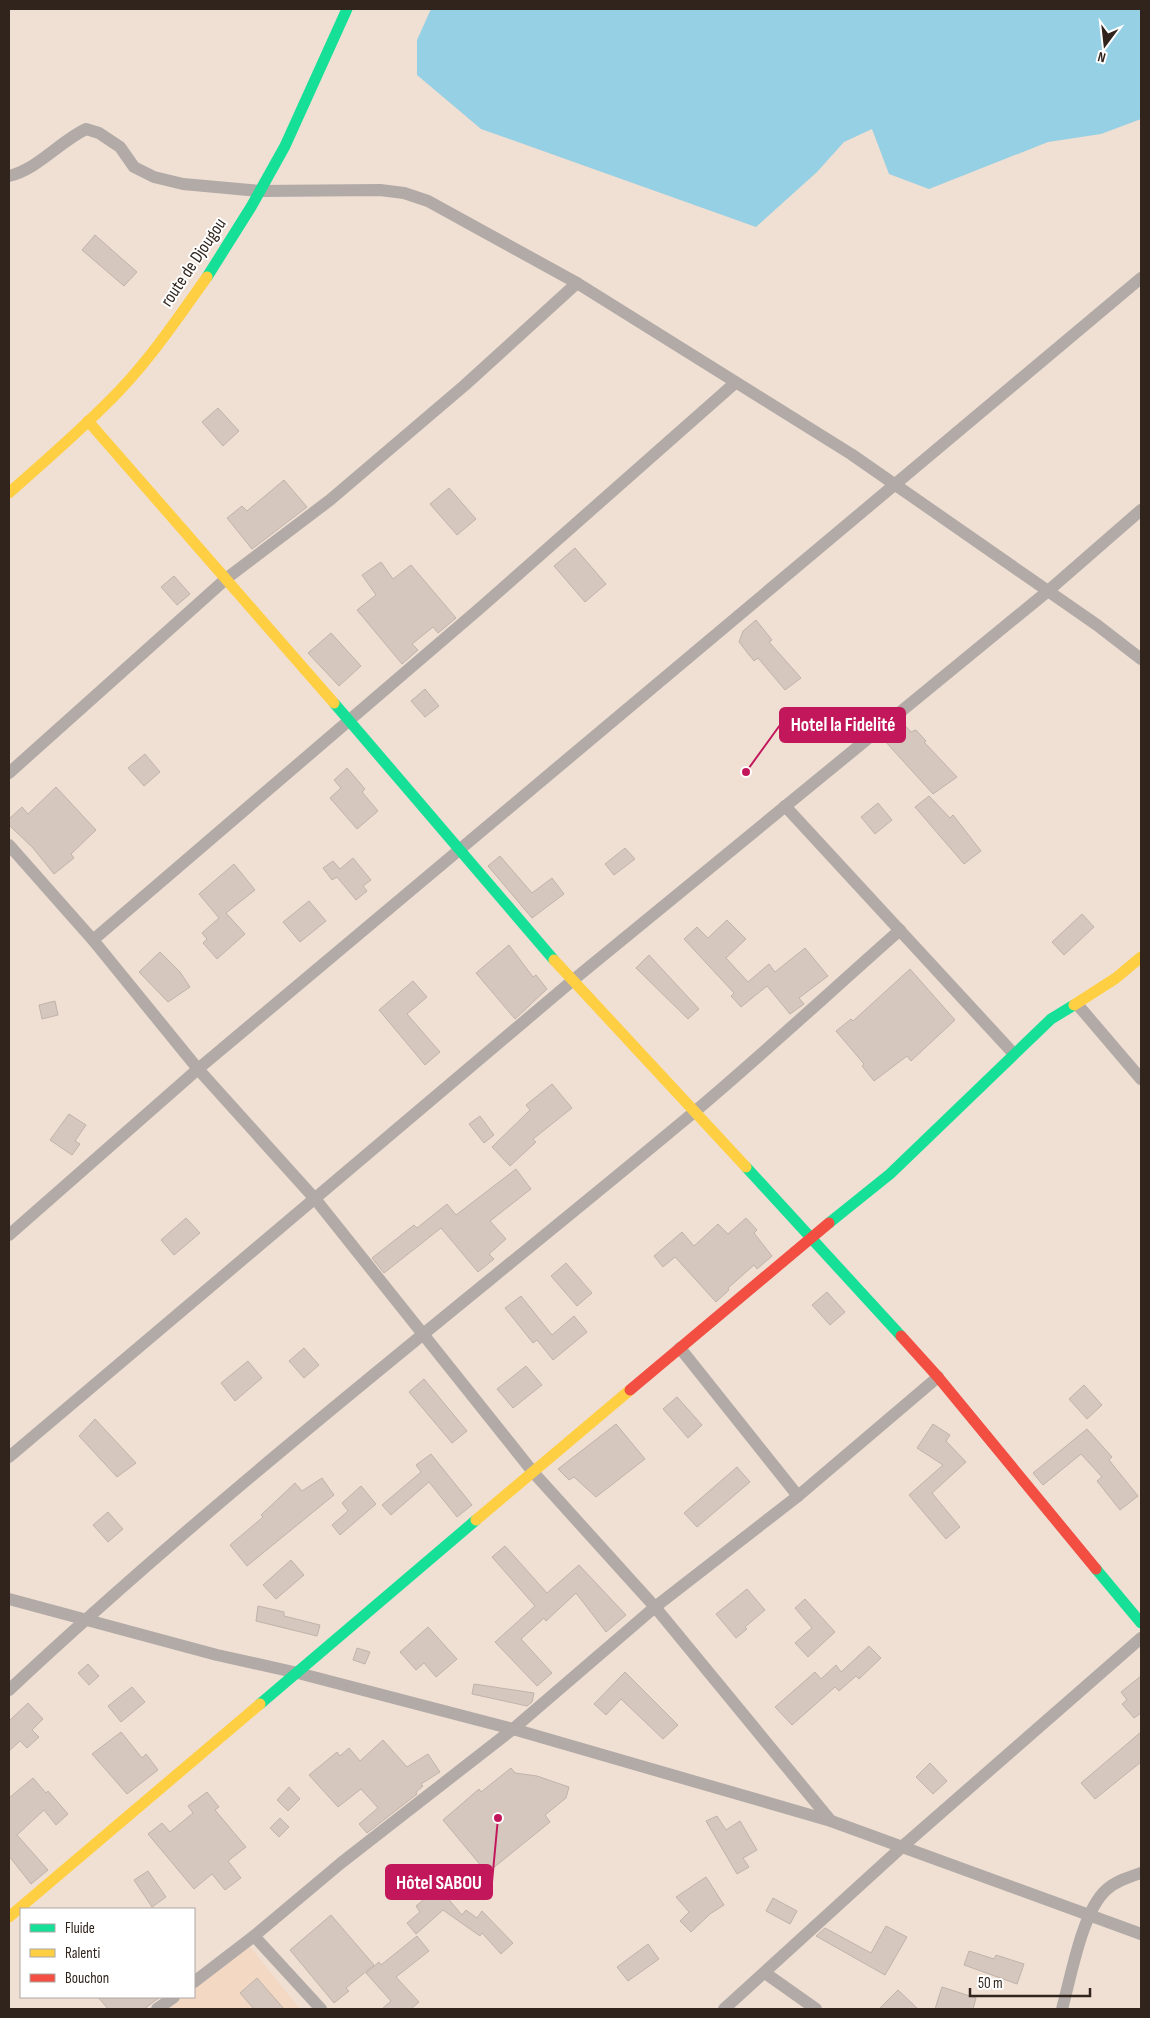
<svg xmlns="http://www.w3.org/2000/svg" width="1150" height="2018" viewBox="0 0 1150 2018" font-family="'Sofia Sans Condensed',sans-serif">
<rect width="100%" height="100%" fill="#f0dfd3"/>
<polygon fill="#f3d8c3" points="247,1943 300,2009 164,2009 180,1997 194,1997 194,1986"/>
<polygon fill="#95d0e4" points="431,9 1141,9 1141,119 1101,134 1048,142 929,189 889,174 872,129 844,142 817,172 756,227 481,129 417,75 417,40"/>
<g fill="#d5c7be" stroke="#c0b3aa">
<polygon points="95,235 137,272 124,286 82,250"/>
<polygon points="218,408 239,431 223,446 202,422"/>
<polygon points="284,480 307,507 252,549 227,518 242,506 247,511"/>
<polygon points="449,488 476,519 457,535 430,504"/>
<polygon points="575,548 606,584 585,602 554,566"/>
<polygon points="381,562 393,579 411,565 456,618 438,633 433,627 412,644 418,650 402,664 357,610 376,595 362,575"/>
<polygon points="174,576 190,594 177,605 161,587"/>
<polygon points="756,620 772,640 769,642 801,678 785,690 758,658 754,661 739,642 743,631"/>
<polygon points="331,633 361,666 339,686 308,653"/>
<polygon points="425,689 439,706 425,717 411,701"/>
<polygon points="902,722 911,732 916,730 926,741 924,742 957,777 933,794 884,740"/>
<polygon points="145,754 160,772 144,786 128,768"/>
<polygon points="347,768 365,789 362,792 378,811 357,829 330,798 341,788 334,780"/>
<polygon points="56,787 96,830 71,854 74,858 54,874 33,848 9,825 9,819 22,807 28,814"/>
<polygon points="929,796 950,818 953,815 981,851 964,864 915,807"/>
<polygon points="878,803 892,820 875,834 861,817"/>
<polygon points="625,848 635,859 614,875 605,864"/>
<polygon points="500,856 532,893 552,878 564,894 532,918 488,866"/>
<polygon points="353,858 371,880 363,886 367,891 356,900 337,877 332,880 323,868 333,861 340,869"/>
<polygon points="234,864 255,890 226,913 245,934 217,959 203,943 207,939 202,933 219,918 199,894"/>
<polygon points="309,901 326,921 300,942 283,922"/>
<polygon points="1082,914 1094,927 1064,955 1052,942"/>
<polygon points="727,920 746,939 726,958 748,982 769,964 775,972 805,948 828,976 799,998 804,1004 790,1014 767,986 741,1007 731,996 734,993 684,939 697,927 708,938"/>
<polygon points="509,945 533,977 536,975 547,989 515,1019 476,973"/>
<polygon points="160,952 180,972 190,987 168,1002 139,972"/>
<polygon points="649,955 699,1009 688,1019 636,968"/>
<polygon points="910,969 955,1020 911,1061 907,1056 874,1081 862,1066 864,1064 836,1031 851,1019 853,1021"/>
<polygon points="413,981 427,997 407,1014 440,1052 425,1065 379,1010"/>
<polygon points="55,1001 58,1015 42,1019 39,1005"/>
<polygon points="552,1084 572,1108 533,1139 536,1142 510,1166 492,1147 530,1110 526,1105"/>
<polygon points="69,1114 86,1125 75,1141 80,1144 72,1155 50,1140"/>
<polygon points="480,1116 494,1135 484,1143 469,1124"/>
<polygon points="516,1169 531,1189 490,1221 506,1239 489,1254 494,1259 478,1272 441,1228 384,1273 372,1258 414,1225 417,1228 447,1204 456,1215"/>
<polygon points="186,1218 200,1233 174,1255 161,1240"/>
<polygon points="746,1218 757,1230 754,1233 772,1256 757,1269 754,1265 728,1288 729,1290 716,1302 675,1257 663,1267 654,1256 682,1232 694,1246 718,1224 728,1234"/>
<polygon points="566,1263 592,1293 577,1306 551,1276"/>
<polygon points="827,1292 845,1312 830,1325 812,1305"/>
<polygon points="521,1296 552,1335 574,1316 587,1332 553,1360 537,1340 533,1343 505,1308"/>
<polygon points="304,1348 319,1365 304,1378 289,1361"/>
<polygon points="248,1361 262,1378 235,1401 221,1383"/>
<polygon points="526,1366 542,1385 513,1408 497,1389"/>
<polygon points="424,1379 467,1431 452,1443 409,1392"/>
<polygon points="1084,1385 1102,1405 1087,1419 1069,1399"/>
<polygon points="677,1397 702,1425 688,1438 663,1409"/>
<polygon points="95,1419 136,1463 117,1477 79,1436"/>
<polygon points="616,1424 645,1459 596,1497 574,1477 569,1480 558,1469"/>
<polygon points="933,1424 950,1435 946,1441 966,1462 932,1493 960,1527 946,1539 909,1495 943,1465 917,1448"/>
<polygon points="1087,1429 1112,1457 1109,1460 1138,1496 1120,1510 1097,1481 1102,1477 1081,1454 1043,1485 1033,1473"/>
<polygon points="431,1454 472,1505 457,1517 429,1482 391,1515 382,1505 421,1472 416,1465"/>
<polygon points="737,1467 750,1482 697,1527 684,1513"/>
<polygon points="322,1478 334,1495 247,1566 230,1545 263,1517 261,1515 295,1483 302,1491"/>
<polygon points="361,1486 376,1504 340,1535 332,1525 348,1511 342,1503"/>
<polygon points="108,1512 123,1529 108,1542 93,1525"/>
<polygon points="505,1546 547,1593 579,1565 626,1615 606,1632 576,1593 546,1621 544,1618 521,1639 552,1673 537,1686 495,1642 535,1606 492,1557"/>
<polygon points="291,1560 304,1575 276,1599 263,1585"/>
<polygon points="747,1589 765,1610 745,1627 747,1629 736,1638 716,1614"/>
<polygon points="805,1599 835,1632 808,1657 795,1643 812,1628 795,1608"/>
<polygon points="258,1606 284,1612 284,1616 320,1625 317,1636 256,1621"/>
<polygon points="428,1627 457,1659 436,1677 424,1663 416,1670 400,1652"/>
<polygon points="869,1646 881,1658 859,1679 856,1676 839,1691 835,1687 792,1725 775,1707 815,1672 821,1679 836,1665 841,1672"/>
<polygon points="357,1648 370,1652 365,1664 353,1660"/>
<polygon points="88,1664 99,1676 89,1685 78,1673"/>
<polygon points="625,1672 678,1725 663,1739 621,1699 606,1715 594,1704"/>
<polygon points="1141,1676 1141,1713 1134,1718 1122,1704 1127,1700 1121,1692"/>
<polygon points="474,1684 534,1693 532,1702 527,1706 472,1694"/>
<polygon points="132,1687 145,1702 121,1722 108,1706"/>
<polygon points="28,1703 43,1719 32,1730 39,1737 27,1748 20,1741 9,1751 9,1721"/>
<polygon points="121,1732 142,1758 146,1754 158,1770 127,1794 92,1754"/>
<polygon points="1141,1732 1141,1762 1095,1799 1081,1783"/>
<polygon points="383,1740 407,1767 428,1754 440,1772 421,1784 423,1786 416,1792 417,1794 367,1833 359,1824 378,1808 361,1789 338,1807 309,1775 337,1752 340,1756 349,1748 360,1761"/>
<polygon points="930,1763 947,1781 933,1794 916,1777"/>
<polygon points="511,1768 515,1773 537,1776 569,1787 566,1798 545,1815 550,1822 487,1873 443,1820 479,1789 481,1792"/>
<polygon points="33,1778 46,1793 48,1791 68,1814 56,1825 44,1810 17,1835 48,1870 31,1884 9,1856 9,1798"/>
<polygon points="289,1787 300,1799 288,1811 277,1800"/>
<polygon points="207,1792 219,1807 215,1810 246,1847 228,1861 241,1878 225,1890 212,1874 194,1889 148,1834 162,1823 170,1832 193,1813 188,1806"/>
<polygon points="717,1816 726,1830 740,1821 757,1850 743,1858 749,1867 737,1874 706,1821"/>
<polygon points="280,1818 289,1827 279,1837 270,1828"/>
<polygon points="148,1871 166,1897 152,1907 134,1880"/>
<polygon points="706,1877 724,1905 710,1914 691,1932 680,1921 689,1912 676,1897"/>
<polygon points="438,1887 462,1915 466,1910 477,1918 482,1911 513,1943 501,1954 482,1933 480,1936 443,1910 416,1934 407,1923 420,1912 416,1906"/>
<polygon points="773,1898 797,1911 790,1924 766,1911"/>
<polygon points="331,1915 374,1965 346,1988 349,1991 334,2003 290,1950"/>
<polygon points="886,1926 907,1937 885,1975 816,1936 825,1928 871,1953"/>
<polygon points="417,1936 429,1951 396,1977 419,2002 411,2009 382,2009 391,2001 366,1973 379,1962 381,1965"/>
<polygon points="648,1944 659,1959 628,1981 617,1967"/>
<polygon points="969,1951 994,1959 996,1955 1024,1964 1017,1984 964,1965"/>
<polygon points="257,1978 284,2009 254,2009 240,1993"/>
<polygon points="942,1987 976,1998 973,2009 935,2009"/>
<polygon points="898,1990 918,2009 879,2009"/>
<polygon points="98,1997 160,1997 144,2009 108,2009"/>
</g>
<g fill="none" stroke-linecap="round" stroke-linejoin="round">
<g stroke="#b1aaa6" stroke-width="12">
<path d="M9 176C38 169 59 142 86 129L99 133 120 147 134 167 154 177 183 184 260 191 380 190 404 193 428 201 577 283 851 454 1097 625 1141 659"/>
<polyline points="9,773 227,578 330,500 465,385 577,283"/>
<polyline points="785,806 1013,1053"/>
<polyline points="9,845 93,940 198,1069 316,1200 533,1472 655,1607 831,1821"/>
<polyline points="93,940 479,609 735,383"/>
<polyline points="1077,1004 1141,1079"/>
<polyline points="9,1235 198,1069 1141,278"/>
<polyline points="680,1348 798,1496"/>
<polyline points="9,1457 572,981 1048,591 1141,510"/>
<polyline points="9,1599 217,1655 298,1673 513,1729 831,1821 1141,1934"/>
<path d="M9 1690C227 1486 464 1304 693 1113 763 1054 831 991 900 930"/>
<polyline points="254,1936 321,2009"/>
<polyline points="765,1973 816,2009"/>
<polyline points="194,1982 254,1936 341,1863 513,1729 655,1607 798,1496 938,1377"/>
<polyline points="157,2009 174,1997"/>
<polyline points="724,2009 903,1846 1141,1638"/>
<path d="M1062 2009C1071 1977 1082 1912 1106 1890 1116 1881 1129 1877 1141 1873"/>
</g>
<g stroke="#16e098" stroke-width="11">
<polyline points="207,277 251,207 285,146 347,9"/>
<polyline points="334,703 554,960"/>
<polyline points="746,1167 901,1336"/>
<polyline points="829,1223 890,1174 1051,1019 1074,1005"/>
<polyline points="1096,1569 1141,1623"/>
<polyline points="260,1704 476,1520"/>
</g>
<g stroke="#ffcf43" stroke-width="11">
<polyline points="88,421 334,703"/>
<path d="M9 493C47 459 86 426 121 389 153 355 180 315 207 277"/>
<polyline points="554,960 746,1167"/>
<polyline points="1074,1005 1116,978 1141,957"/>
<polyline points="476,1520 630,1390"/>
<polyline points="9,1917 260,1704"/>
</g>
<g stroke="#f24e42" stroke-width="11">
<polyline points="901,1336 938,1377 1096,1569"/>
<polyline points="630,1390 829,1223"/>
</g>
</g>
<g text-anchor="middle" stroke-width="4" stroke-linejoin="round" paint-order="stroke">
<g font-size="18" fill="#30241c" stroke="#fff">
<text transform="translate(193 262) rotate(-56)" y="6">route de Djougou</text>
</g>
</g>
<path fill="none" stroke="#c2185b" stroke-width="2" d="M746 772L780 725M498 1818L492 1882"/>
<g fill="#c2185b" stroke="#fff" stroke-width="2">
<circle cx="746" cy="772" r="5"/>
<circle cx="498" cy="1818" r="5"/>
</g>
<g fill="#c2185b" stroke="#c2185b" stroke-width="2">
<rect x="780" y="708" width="125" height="34" rx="5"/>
<rect x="386" y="1865" width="106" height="34" rx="5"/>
</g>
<g font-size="19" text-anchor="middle" font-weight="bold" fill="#fff">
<text x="843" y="731">Hotel la Fidelité</text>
<text x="439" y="1889">Hôtel SABOU</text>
</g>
<rect width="1150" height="2018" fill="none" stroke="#30241c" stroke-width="20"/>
<rect x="20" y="1908" width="175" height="90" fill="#ffffff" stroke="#aca7a4"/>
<rect x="30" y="1924" width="25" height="8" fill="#16e098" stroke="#aca7a4"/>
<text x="65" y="1933" font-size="15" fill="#30241c">Fluide</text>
<rect x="30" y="1949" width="25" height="8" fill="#ffcf43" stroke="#aca7a4"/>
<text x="65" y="1958" font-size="15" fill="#30241c">Ralenti</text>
<rect x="30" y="1974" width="25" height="8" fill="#f24e42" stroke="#aca7a4"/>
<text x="65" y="1983" font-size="15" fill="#30241c">Bouchon</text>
<g transform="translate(1105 45) rotate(195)" stroke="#ffffff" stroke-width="4" paint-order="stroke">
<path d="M0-4L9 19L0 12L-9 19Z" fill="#30241c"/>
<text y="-8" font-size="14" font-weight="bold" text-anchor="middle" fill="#30241c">N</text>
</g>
<path d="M970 1988v8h120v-8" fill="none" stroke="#30241c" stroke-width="2.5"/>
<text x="978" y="1988" font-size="15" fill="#30241c" stroke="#ffffff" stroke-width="4" paint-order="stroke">50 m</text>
</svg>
